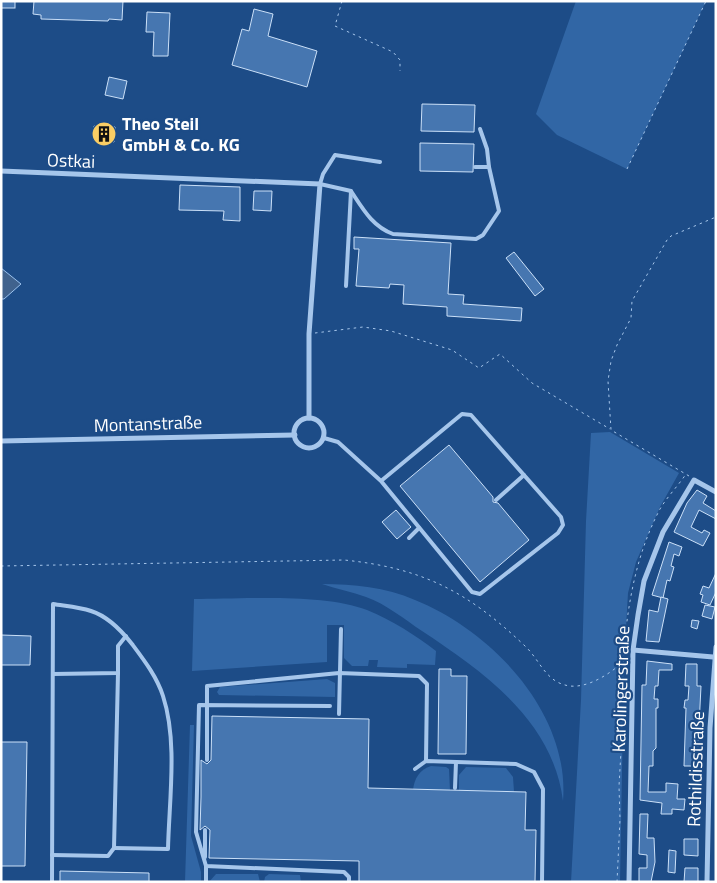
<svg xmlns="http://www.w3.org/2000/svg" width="717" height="883" viewBox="0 0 717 883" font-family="'Titillium Web',sans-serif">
<rect width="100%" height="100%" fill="#1d4c87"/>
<g fill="#3166a5">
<polygon points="576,1 706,1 627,169 557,135 536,114"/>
<polygon points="610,432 679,473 660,507 636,562 628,593 624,661 620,882 571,882 581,700 586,521 591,433"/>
<path d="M322 584C354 584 385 587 415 600 492 631 570 713 563 801 553 721 484 672 422 631 404 619 386 604 366 597 352 592 337 589 322 584Z"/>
<path d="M194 599C243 599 323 593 367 610 392 620 415 635 436 651L435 665 407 664V668L377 667 378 660H369L368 666H352L344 658V625H327V662L192 671Z"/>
<polygon points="327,679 335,683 335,697 219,695 217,692 220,687"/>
<polygon points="190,725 194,725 191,836 201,872 201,882 185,882"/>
<path d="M431 766 446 767 449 769 450 791 413 790C414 779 420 769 431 766Z"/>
<polygon points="466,767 506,768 513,777 514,792 459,791 459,775"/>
<polygon points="216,874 258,874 260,882 209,882"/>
<polygon points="269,874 300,875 301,882 264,882 265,877"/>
</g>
<polygon fill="#40628d" stroke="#9ac1ed" points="1,268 21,284 4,299 1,299"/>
<g fill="#4676b0" stroke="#cbe0f8">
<rect x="1" y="1" width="14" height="7"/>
<polygon points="34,1 123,1 122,20 109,19 108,21 41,19 41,15 33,14"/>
<polygon points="254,9 273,14 268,36 317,51 307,87 232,65 242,29 249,31"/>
<polygon points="147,12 170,13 168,56 153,56 154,32 146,32"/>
<polygon points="109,77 127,81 123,99 105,95"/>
<polygon points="422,104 475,105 474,132 421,131"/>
<polygon points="94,126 115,127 114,142 94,141"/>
<polygon points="420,143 474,144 473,172 420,171"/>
<polygon points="180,185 240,187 240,221 223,220 224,211 179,210"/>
<polygon points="254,191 272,191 271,211 253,210"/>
<polygon points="354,237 451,243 448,294 464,295 463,304 522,308 521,321 447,316 447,307 403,304 404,285 390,284 389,288 356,286 359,249 354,249"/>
<polygon points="514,252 544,289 535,296 506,258"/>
<polygon points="449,445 493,497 493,502 498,503 529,540 480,582 400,486"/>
<polygon points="697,490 707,496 703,503 716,511 716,519 699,510 691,527 702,533 704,530 710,533 703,546 674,532 687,503"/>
<polygon points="396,510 411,527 397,539 382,522"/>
<polygon points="669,542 682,547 679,556 674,554 671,566 674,567 670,581 667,580 663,598 652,595"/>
<polygon points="716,573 716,592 710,605 701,602 703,595 700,594 703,586 709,588"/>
<polygon points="661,597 668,599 659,642 646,641 649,610 658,612"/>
<polygon points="705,605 715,607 712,619 702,616"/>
<polygon points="692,620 699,621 697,629 691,627"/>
<polygon points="1,635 31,636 30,665 1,665"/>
<polygon points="647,661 672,664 672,670 659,670 658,686 655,686 654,699 658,699 658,708 656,708 656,748 653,751 653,766 649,766 648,792 666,792 666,783 678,784 677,799 685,799 684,810 672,809 672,814 661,814 662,803 640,800 642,685 646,685"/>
<polygon points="686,664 697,664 697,686 701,686 697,766 684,766 686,708 684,708 685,700 688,700 689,686 685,686"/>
<polygon points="439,669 451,669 451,676 467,676 466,754 438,754"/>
<polygon points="212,716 369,719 368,788 526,792 525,830 536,830 535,882 359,882 359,861 209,858 210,830 205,826 200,830 201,797 201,760 207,764 211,760"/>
<polygon points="1,742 27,742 25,866 1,866"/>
<polygon points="640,814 648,814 647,838 654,838 655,862 651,882 639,882 639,868 647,868 647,855 639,854"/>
<polygon points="684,839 698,839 698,856 684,855"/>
<polygon points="669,850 676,851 675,873 668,872"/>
<polygon points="685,868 698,868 698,882 684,882"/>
<polygon points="60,871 149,873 149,882 60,882"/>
</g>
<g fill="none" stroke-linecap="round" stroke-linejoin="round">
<g stroke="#a6c6eb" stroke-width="1" stroke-dasharray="2.5 4" stroke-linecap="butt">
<polyline points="342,1 335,26 393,52 400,60 400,71"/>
<polyline points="627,169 706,1"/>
<polyline points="315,333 363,327 391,331 452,350 479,368 500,354 532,383 610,429"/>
<polyline points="689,476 611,430 608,381 611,361 617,345 631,318 632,301 667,240 671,236 716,217"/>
<path d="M1 566 344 560C423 568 468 592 525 646 539 659 545 680 565 685 585 691 612 673 626 659"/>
<path d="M628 634 626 629C631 587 640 547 660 509 667 497 678 486 686 474"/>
<polyline points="617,882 620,819 619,786 625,681"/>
</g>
<g stroke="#a6c6eb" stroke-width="4">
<polyline points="480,129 487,149 489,167"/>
<path d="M351 191C363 209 372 226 393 234L476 239 483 235 499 211 489 167H475"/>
<polyline points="346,286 351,191 320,184 323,174 335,155 380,162"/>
<polyline points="324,438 338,442 381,481 472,592 480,594 558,533 563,525 561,517 471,415 462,414 381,481"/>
<polyline points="496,500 524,475"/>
<polyline points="409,538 419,528"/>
<polyline points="53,674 118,673 118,646 126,636"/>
<polyline points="330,706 199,705 196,832 206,866 344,872 349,877 349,882"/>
<polyline points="339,714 341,629"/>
<polyline points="207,760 207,686 339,673 419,676 427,684 426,761"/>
<polyline points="415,769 426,761 516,764 534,772 543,789 542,882"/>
<polyline points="455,788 456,762"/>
<polyline points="52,855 108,856 114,848 118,673"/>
<polyline points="205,857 205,830"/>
<path d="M52 882 53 604C65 606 79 607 91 611 107 616 121 630 132 644 144 660 157 677 163 696 178 742 169 801 168 849L114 848"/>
<polyline points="206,882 206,866"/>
</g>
<g stroke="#a6c6eb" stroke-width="5">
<polyline points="1,171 320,184 309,334 309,418"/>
<circle cx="309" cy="433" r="15"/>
<polyline points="1,441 295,435"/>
<polyline points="633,650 713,657"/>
<polyline points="629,882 633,650 638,615 644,581 663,532 694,480 716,492"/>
<polyline points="707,882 710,728 716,647"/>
</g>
</g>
<defs>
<symbol id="building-disc" viewBox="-11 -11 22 22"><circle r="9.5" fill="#face65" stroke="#1d4c87"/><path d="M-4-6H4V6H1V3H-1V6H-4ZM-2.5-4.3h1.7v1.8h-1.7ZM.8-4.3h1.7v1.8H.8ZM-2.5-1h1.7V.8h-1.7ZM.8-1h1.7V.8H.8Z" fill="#111"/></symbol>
</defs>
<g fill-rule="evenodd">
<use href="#building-disc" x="90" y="120" width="28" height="28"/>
</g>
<g text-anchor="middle" stroke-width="4.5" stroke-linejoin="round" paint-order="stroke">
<g font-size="18" font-weight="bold" fill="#fff" stroke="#1d4c87" text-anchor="start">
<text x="122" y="130">Theo Steil<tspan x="122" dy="21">GmbH &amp; Co. KG</tspan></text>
</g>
<g font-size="18" fill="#fff" stroke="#1d4c87">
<text transform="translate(71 161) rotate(2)" y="6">Ostkai</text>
<text transform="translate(148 424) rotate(-2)" y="6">Montanstraße</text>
<text transform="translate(621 689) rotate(-88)" y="6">Karolingerstraße</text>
<text transform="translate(696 769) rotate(-88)" y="6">Rothildisstraße</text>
</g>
</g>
<rect width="717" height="883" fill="none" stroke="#ffffff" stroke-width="5"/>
</svg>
